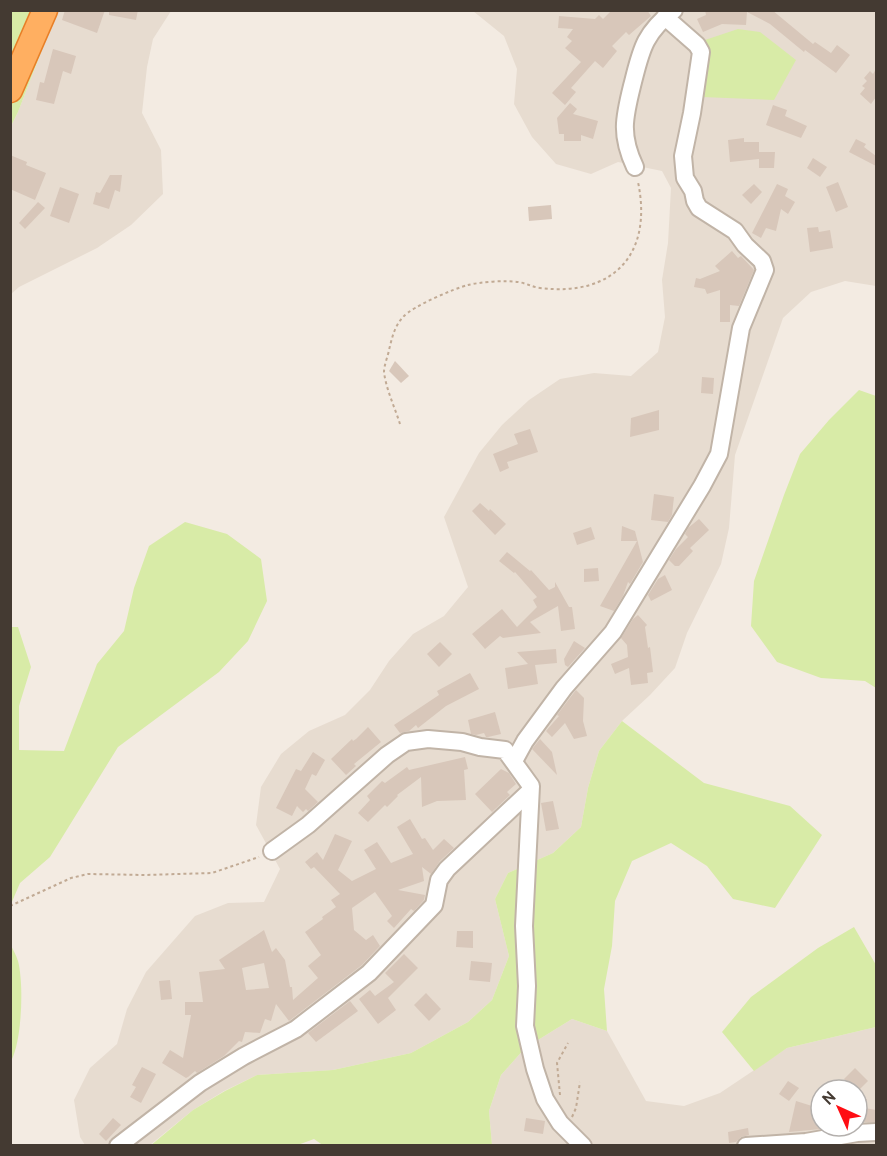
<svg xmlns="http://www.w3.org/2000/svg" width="887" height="1156" viewBox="0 0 887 1156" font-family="Cabin,sans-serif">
<rect width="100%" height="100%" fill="#f3ebe2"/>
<g fill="#e7dcd0" fill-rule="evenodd">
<polygon points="57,11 171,11 153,39 147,67 142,113 161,150 163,194 131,225 97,248 19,287 11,294 11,126 18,112"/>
<polygon points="473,11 876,11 876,286 845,281 811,292 783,318 735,455 729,528 721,564 687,633 675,668 650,695 622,721 599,751 588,788 581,827 553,853 508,873 495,899 509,956 492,1000 468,1022 411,1053 333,1070 257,1075 224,1091 193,1110 150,1145 85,1145 80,1137 74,1100 90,1068 117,1044 127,1009 146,972 195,916 228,903 264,902 280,869 256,825 261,787 281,754 309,731 345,715 370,690 389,661 413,634 444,616 468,587 444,517 479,453 502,425 529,400 560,379 594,373 631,376 658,352 665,317 662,280 668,243 671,188 662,171 618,162 591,174 556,164 532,137 514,104 517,69 504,36"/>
<path d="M572 1019 607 1031 646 1101 684 1106 720 1093 787 1048 876 1027V1145H492L489 1111 501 1075 525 1048ZM821 1090H857V1126H821Z"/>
</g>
<g fill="#d8eba7">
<polygon points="11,11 57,11 18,112 11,126"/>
<polygon points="738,29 760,32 796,60 774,100 702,97 705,40"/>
<polygon points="859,390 876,396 876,688 865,681 821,678 777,662 751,626 754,581 784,495 800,454 829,420"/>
<polygon points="185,522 227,534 261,559 267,601 248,641 219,672 118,747 50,857 20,883 11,904 11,627 18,627 31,667 19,706 19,750 64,751 97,664 124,631 134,588 149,546"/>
<polygon points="622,721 704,783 790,806 822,835 775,908 733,899 707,866 671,843 632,861 615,901 612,946 604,989 607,1031 572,1019 525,1048 501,1075 489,1111 492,1145 324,1146 314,1139 295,1146 150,1146 193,1110 225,1091 257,1075 333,1070 411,1053 468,1022 492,1000 509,956 495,899 508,873 553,853 581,827 588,788 599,751"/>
<polygon points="854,927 876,965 876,1027 787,1048 754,1071 722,1032 751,997 818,948"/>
<path d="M10 944C13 949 16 955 18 961 24 984 22 1041 11 1061Z"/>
</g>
<g fill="#d8c7ba" fill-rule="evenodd">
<polygon points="65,10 105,10 97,33 62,20"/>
<polygon points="109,10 138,10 136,20 109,15"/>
<polygon points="612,10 647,10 651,16 629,35 626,32 612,46 617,51 603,68 595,61 571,88 576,92 565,105 552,93 581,62 565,48 572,41 567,37 573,29 558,28 559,16 595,19 599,15 603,19"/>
<polygon points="705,10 772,10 813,44 815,42 831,53 837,45 850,55 836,73 805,50 804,52 770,24 747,12 746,25 722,24 703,32 697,19 706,15"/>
<polygon points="53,49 76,56 71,74 63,71 54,104 36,100 40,82 44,83"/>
<polygon points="876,69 876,97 871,104 860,94 865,88 862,86 867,81 864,78 870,71 873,74"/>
<polygon points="570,103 577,109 573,114 598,121 593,139 581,135 581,141 564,141 564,134 559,134 557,118"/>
<polygon points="773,105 787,110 785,116 807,126 801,138 766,125"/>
<polygon points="744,138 744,142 759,142 759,156 759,152 775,152 774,168 759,168 759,159 730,162 728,140"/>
<polygon points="856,139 866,144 864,147 876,156 876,166 849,152"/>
<polygon points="10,155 27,162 26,165 46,173 35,200 10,189"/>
<polygon points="813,158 827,167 820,177 807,168"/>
<polygon points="110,175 122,175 120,192 115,190 109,209 93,204 96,192 100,193"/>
<polygon points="838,182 848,207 836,212 826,187"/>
<polygon points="754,184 762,192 751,204 742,195"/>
<polygon points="777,184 788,189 785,196 795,202 788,214 781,209 776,231 766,228 761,238 752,233"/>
<polygon points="60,187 79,194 69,223 50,216"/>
<polygon points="38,202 45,208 25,229 19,223"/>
<polygon points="551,205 552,219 529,221 528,207"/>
<polygon points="818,227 819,232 830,230 833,248 810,252 807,228"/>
<polygon points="732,251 738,258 741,256 754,270 739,306 730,305 730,322 720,322 720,290 707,294 705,289 694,287 696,278 700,279 720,271 715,266"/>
<polygon points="395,361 409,376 401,383 389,371"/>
<polygon points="702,377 714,378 713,394 701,393"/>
<polygon points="659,410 659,430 630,437 631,418"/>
<polygon points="530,429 538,452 507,462 509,468 500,472 493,454 518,444 514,434"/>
<polygon points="654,494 674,497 672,515 668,522 651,520"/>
<polygon points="480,503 489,511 490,509 506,524 495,535 472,511"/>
<polygon points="699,519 709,530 690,548 693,551 679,566 675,566 669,560 676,549 688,537 685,534 688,528"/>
<polygon points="622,526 635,531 643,562 630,584 628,582 623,596 614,611 600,606 637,541 621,541"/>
<polygon points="591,527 595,539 577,545 573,533"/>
<polygon points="507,552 530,571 531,570 549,590 555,587 555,582 569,607 572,607 575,629 561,631 558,606 530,622 541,633 503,638 500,636 485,649 472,634 502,609 517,627 537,607 533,600 537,597 515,572 514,573 499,561"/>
<polygon points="598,568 599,581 584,582 584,569"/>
<polygon points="665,575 672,590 651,601 648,595 658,579"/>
<polygon points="638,615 647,625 645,627 648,648 650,647 653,672 647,673 648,683 631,685 629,668 615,674 611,664 628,657 627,645 621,638 633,619"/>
<polygon points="574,641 585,648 568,667 565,665 564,659"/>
<polygon points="440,642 452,654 439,667 427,654"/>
<polygon points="556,649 557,663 535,665 538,684 508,689 505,668 528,664 517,652"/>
<polygon points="470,673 479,689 446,706 418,728 416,725 409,731 400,733 394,725 439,695 437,691"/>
<polygon points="576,690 584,698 583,721 587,736 574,739 565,723 552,737 546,731 559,716 557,715"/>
<polygon points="495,712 501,734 488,737 486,737 484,733 476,735 471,734 468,720"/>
<polygon points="368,727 381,742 354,764 356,766 346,775 331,759 352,739 353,741 356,739"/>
<polygon points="540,739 552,752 557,775 532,749"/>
<polygon points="313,752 325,760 316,776 312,774 305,789 318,802 308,811 306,809 303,812 297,806 292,816 276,808 296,769 301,771"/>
<polygon points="465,757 468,769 464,770 466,800 437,801 422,807 421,777 397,795 398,796 387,807 385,805 368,822 358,813 370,800 367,796 382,781 385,783 407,767 409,770"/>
<polygon points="501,769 509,773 516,784 507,792 510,795 492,812 475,794"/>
<polygon points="553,801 559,829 546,831 541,803"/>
<path d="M410 819 422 839 425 838 433 850 444 839 454 848 440 861 431 874 422 867 424 881 398 890 425 895 424 900 414 911 411 909 394 928 387 921 392 916 375 892 352 908 354 930 366 940 373 935 380 946 362 965 289 1021 276 1004 271 1021 265 1019 260 1033 245 1032 242 1042 239 1041 224 1056 197 1073 195 1071 188 1077 186 1078 162 1063 170 1050 183 1058 191 1015H185V1002H203L199 972 225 969 219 960 264 930 272 952 276 948 285 960 290 987H292L293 1000 318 978 308 966 321 955 305 932 323 919 322 917 336 907 331 900 340 894 314 867 311 869 305 862 317 852 323 860 335 834 352 841 338 870 352 881 376 869 364 850 377 842 391 863 413 854 397 827ZM264 963 269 988 246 990 242 968Z"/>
<polygon points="457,931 473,931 473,948 456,947"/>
<polygon points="404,954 418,968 388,998 396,1010 378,1024 359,999 370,990 375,996 394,982 385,973"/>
<polygon points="471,961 492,963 490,982 469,980"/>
<polygon points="170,980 172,999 161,1000 159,981"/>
<polygon points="426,993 441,1009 429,1021 414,1005"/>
<polygon points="350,1001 358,1011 316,1042 308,1033"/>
<polygon points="142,1067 156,1074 141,1103 130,1097 136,1087 132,1085"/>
<polygon points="855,1068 868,1081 857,1092 844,1079"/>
<polygon points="788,1081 799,1088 789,1101 779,1094"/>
<polygon points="857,1097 867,1099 865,1108 876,1110 876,1122 857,1122"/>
<polygon points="796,1101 812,1106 811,1109 821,1111 821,1129 789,1132"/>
<polygon points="113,1118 121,1125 106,1141 99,1134"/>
<polygon points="526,1118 545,1121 543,1134 524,1131"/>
<polygon points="748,1128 749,1135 741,1137 736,1142 729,1143 728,1132"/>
</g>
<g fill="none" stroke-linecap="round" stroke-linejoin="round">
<defs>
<g id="minor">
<path d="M635 167C620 135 624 118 632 86 641 51 643 34 674 10"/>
<polyline points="514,761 525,741 564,688 613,632 702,486 719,454 741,328 765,270 762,261 745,245 735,231 699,208 695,201 693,191 685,178 683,156 692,113 701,52 697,45 665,17"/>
<polyline points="272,851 308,825 387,755 406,742 428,739 462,742 480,747 505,750 531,786 524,926 527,986 525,1026 535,1069 545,1099 560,1123 583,1146"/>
<polyline points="118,1146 200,1083 244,1056 296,1029 369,973 434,905 439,880 447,869 530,791"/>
<polyline points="746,1146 806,1142 857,1133 876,1132"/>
</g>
<polyline id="highway" points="10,90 45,10"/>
</defs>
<use href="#minor" stroke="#c1b4a7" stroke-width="20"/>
<use href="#highway" stroke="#e87f27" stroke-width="27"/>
<g stroke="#c1aa94" stroke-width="2" stroke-dasharray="3 3" stroke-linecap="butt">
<path d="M400 424C395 408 386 389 384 372 384 365 388 356 389 350 392 338 394 327 403 317 413 306 453 289 468 285 480 282 506 280 518 282 526 283 532 287 540 288 614 297 653 254 638 182"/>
<polyline points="10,906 71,878 88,874 145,875 212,873 259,857"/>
<polyline points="560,1095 557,1063 568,1043"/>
<polyline points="572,1117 576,1108 580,1082"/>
</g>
<use href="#minor" stroke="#fff" stroke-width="16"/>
<use href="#highway" stroke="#ffaf61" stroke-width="24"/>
</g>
<rect width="887" height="1156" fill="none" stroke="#443a32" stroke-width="24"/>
<g transform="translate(839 1108) rotate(315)"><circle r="28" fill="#ffffff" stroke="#b4b0ad" stroke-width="1.5"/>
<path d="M0-4.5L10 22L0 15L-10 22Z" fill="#ff0d13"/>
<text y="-9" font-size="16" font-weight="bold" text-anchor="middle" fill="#443a32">N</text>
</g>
</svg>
